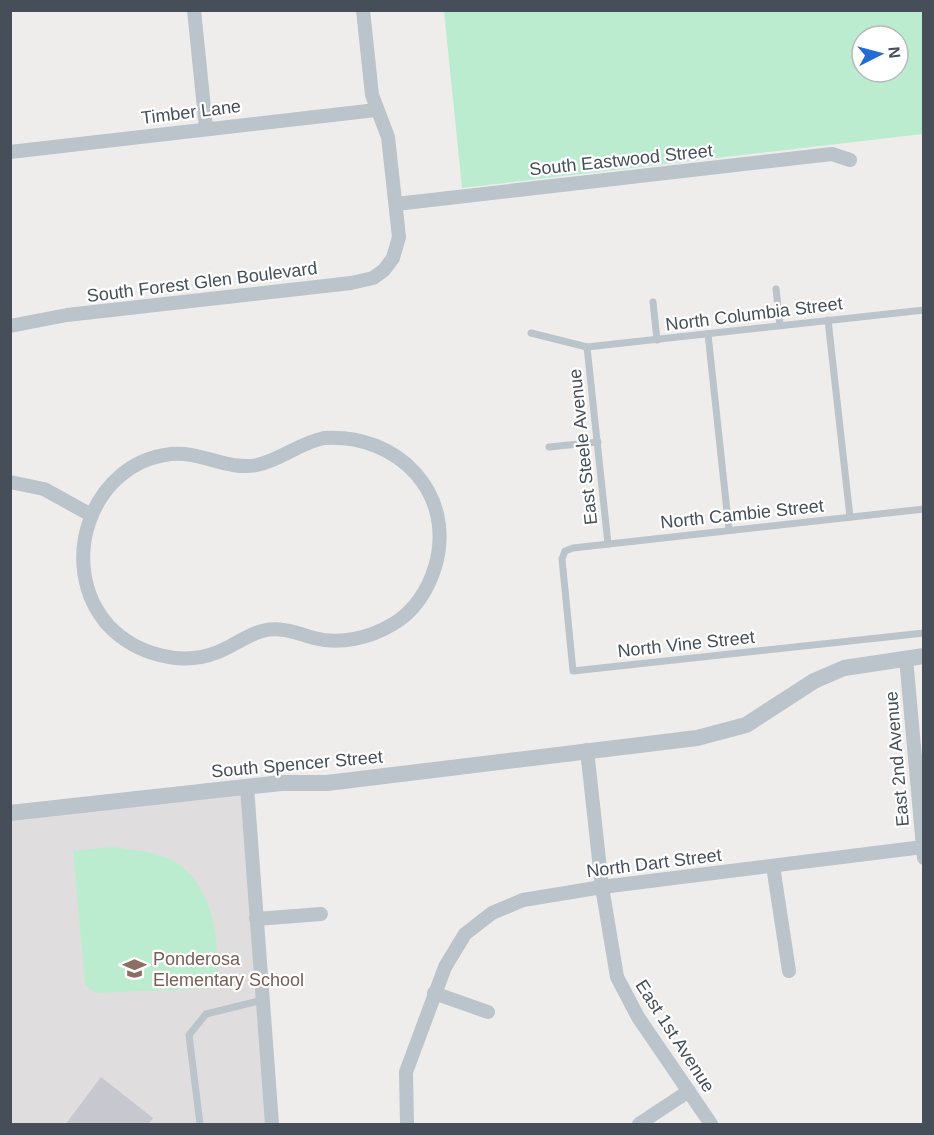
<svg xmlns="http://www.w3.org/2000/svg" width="934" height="1135" viewBox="0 0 934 1135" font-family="Arial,sans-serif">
<rect width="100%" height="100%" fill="#efecec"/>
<polygon fill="#e0ddde" points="247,787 272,1124 11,1124 10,813"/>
<g fill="#bceccf" fill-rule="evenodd">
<path d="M444 11H923V134L462 188ZM862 36H898V72H862Z"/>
<path d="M113 847C134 850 163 852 180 865 217 894 218 945 219 988L96 993 85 985 73 851Z"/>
</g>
<polygon fill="#c7c8cf" points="101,1077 153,1118 148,1125 65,1125"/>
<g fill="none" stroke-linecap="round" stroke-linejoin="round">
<g stroke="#bbc3cb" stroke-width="7">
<polyline points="776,289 780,325"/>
<polyline points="653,302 657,340"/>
<polyline points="828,320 850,517"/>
<polyline points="531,333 587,347 924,310"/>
<polyline points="708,334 729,530"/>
<polyline points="587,347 608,544"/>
<polyline points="549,447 598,442"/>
<polyline points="924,509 573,548 565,551 562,559 573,671 924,633"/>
<polyline points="200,1124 189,1035 206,1014 263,1000"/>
</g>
<g stroke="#bbc3cb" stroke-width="14">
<polyline points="194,10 206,128"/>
<polyline points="10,152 376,110"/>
<polyline points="396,204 832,154 850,160"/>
<polyline points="10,326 67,315 351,283 373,278 384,270 393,258 399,237 388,137 372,95 363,10"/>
<path d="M324 438C397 433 457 493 435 567 428 590 414 612 393 624 370 638 340 645 314 638 297 633 280 626 262 631 247 635 233 646 218 652 181 667 135 654 108 625 56 566 90 463 171 454 201 451 228 471 257 465 281 460 299 443 324 438Z"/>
<polyline points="10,482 44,489 91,515"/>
<polyline points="906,658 924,858"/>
<polyline points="587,750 602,887 617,977 638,1017 711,1124"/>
<polyline points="247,787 272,1124"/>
<polyline points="773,866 789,971"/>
<polyline points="256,919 321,914"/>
<polyline points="434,993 488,1012"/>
<polyline points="407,1124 406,1072 445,967 465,934 492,913 523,900 602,887 923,847"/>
<polyline points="639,1124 689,1091"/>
</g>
<polyline stroke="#bbc3cb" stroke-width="16" points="10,813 281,783 327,783 697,738 746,725 814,681 844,668 924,656"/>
</g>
<defs>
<symbol id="school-bare" viewBox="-9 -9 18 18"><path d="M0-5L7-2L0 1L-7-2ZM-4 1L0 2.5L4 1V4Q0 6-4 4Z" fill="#8d6e63" stroke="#fff" stroke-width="2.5" paint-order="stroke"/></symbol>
</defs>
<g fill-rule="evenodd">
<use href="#school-bare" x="118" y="952" width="33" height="33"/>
</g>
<g text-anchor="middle" stroke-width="4.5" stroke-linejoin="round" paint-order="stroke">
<g font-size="18" fill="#464f59" stroke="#fff">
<text transform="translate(191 112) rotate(-7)" y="6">Timber Lane</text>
<text transform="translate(621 160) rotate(-6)" y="6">South Eastwood Street</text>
<text transform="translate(202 282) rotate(-7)" y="6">South Forest Glen Boulevard</text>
<text transform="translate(754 314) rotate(-7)" y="6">North Columbia Street</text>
<text transform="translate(583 447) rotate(-96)" y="6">East Steele Avenue</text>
<text transform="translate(742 514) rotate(-6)" y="6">North Cambie Street</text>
<text transform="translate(686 644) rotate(-6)" y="6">North Vine Street</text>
<text transform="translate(897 759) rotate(-95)" y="6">East 2nd Avenue</text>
<text transform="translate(297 764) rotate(-5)" y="6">South Spencer Street</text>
<text transform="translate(654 863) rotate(-7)" y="6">North Dart Street</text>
<text transform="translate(675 1036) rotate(57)" y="6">East 1st Avenue</text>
</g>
<g font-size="18" fill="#785e54" stroke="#fff" text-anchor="start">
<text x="153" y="965">Ponderosa<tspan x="153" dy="21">Elementary School</tspan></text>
</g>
</g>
<rect width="934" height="1135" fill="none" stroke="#464f59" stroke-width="24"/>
<g transform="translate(880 54) rotate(84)"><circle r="28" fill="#ffffff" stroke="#b5b9bd" stroke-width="1.5"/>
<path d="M0-4.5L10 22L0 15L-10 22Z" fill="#226cd4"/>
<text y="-9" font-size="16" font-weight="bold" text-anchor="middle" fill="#464f59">N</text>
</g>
</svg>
